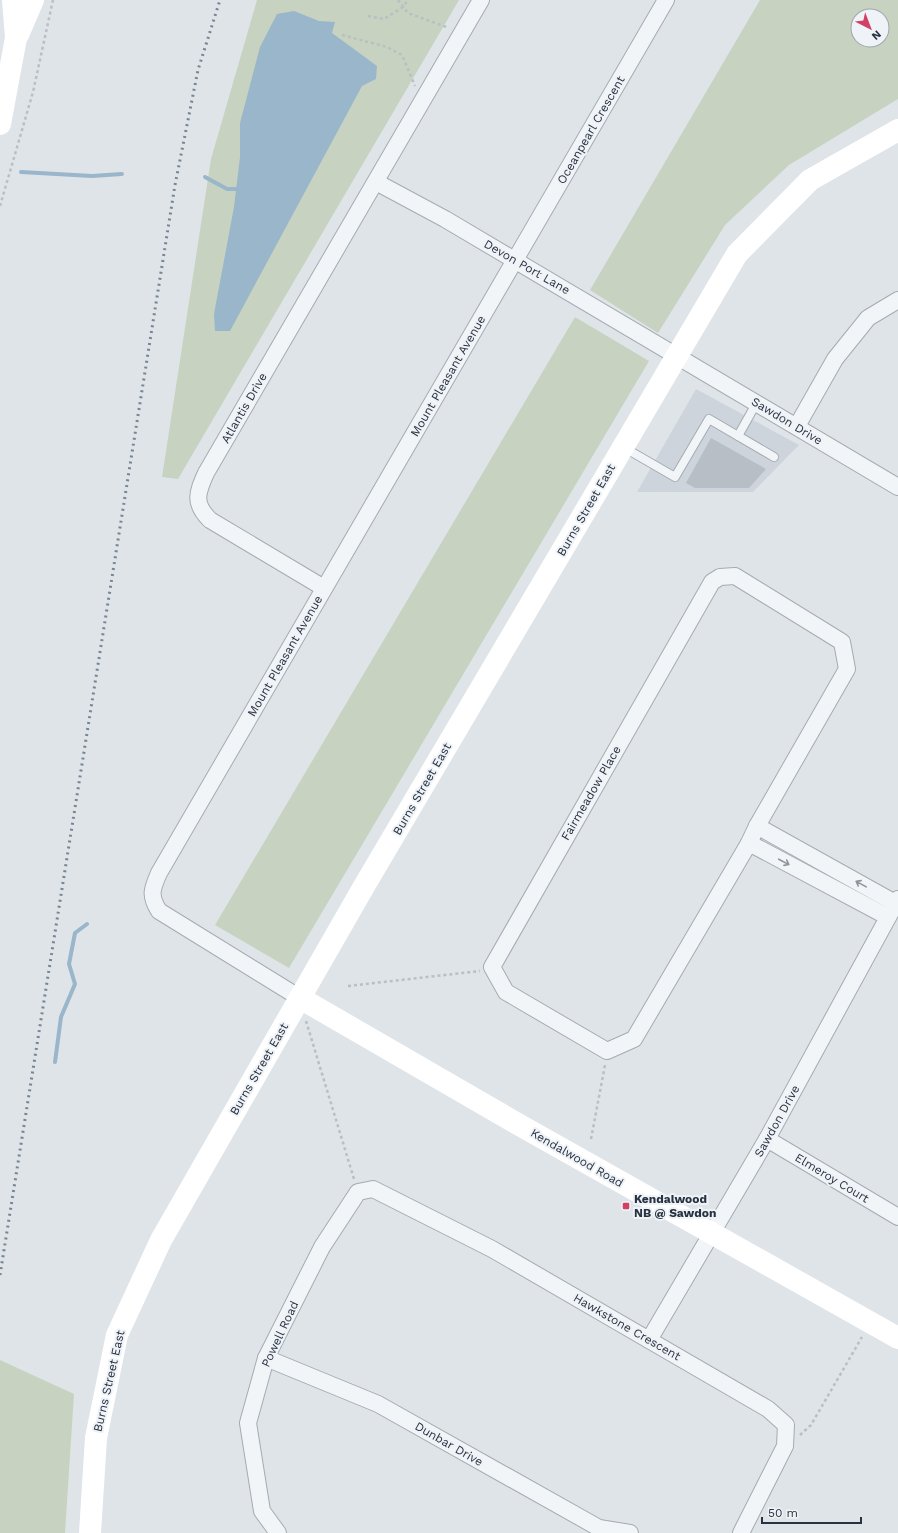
<svg xmlns="http://www.w3.org/2000/svg" width="898" height="1533" viewBox="0 0 898 1533" font-family="'Work Sans',sans-serif">
<rect width="100%" height="100%" fill="#dfe4e9"/>
<polygon fill="#cdd4db" points="696,389 799,445 753,492 637,492"/>
<g fill="#c7d3c0" fill-rule="evenodd">
<polygon points="257,0 459,0 178,479 162,477 211,159"/>
<path d="M760 0H898V99L789 165 725 225 658 333 590 290ZM858 16H882V40H858Z"/>
<polygon points="575,317 649,361 289,968 215,925"/>
<polygon points="0,1360 74,1394 65,1533 0,1533"/>
</g>
<polygon fill="#99b6ca" points="294,11 319,21 335,22 332,33 377,66 376,79 362,86 230,331 215,331 214,314 234,207 240,157 240,123 260,47 277,14"/>
<g fill="none" stroke-linecap="round" stroke-linejoin="round">
<g stroke="#99b6ca" stroke-width="4">
<polyline points="21,172 92,176 122,174"/>
<polyline points="205,177 227,189 236,189"/>
<polyline points="55,1062 61,1017 75,984 69,964 75,933 87,924"/>
</g>
</g>
<polygon fill="#b7bec6" points="711,438 766,469 749,488 695,488 686,483"/>
<g fill="none" stroke-linecap="round" stroke-linejoin="round">
<defs>
<g id="lane">
<polyline points="738,436 757,402"/>
<polyline points="623,447 675,477 709,419 774,457"/>
</g>
<g id="street">
<polyline points="376,182 445,219 898,487"/>
<polyline points="797,426 835,359 868,318 898,300"/>
<polygon points="735,576 842,642 847,669 757,826 749,843 634,1039 607,1051 506,992 492,967 712,582 720,577"/>
<path d="M324 588 210 520C193 503 197 493 206 473L481 0"/>
<polyline points="757,826 895,903"/>
<polyline points="749,843 888,917"/>
<path d="M300 998 159 911C149 895 152 889 159 873L666 0"/>
<polyline points="767,1139 898,1217"/>
<polyline points="649,1340 767,1139 898,899"/>
<polyline points="266,1358 378,1404 599,1528 630,1533"/>
<polyline points="278,1533 262,1511 248,1423 266,1358 322,1247 358,1192 373,1189 492,1249 768,1409 786,1425 785,1446 741,1533"/>
</g>
</defs>
<use href="#lane" stroke="#a4abb3" stroke-width="10"/>
<use href="#street" stroke="#a4abb3" stroke-width="18"/>
<g stroke="#b9bfc4" stroke-width="2.5" stroke-dasharray="3 3" stroke-linecap="butt">
<polyline points="398,0 408,13 449,28"/>
<polyline points="368,16 384,19 403,7 408,0"/>
<polyline points="342,35 387,47 402,55 415,86"/>
<polyline points="0,206 33,92 53,0"/>
<polyline points="348,986 480,971"/>
<polyline points="306,1021 354,1179"/>
<polyline points="591,1139 605,1065"/>
<polyline points="800,1435 811,1425 862,1337"/>
</g>
<use href="#lane" stroke="#f2f5f7" stroke-width="8"/>
<use href="#street" stroke="#f2f5f7" stroke-width="16"/>
<g stroke="#fff" stroke-width="22">
<polyline points="18,35 33,0"/>
<polyline points="0,124 16,38 13,0"/>
<polyline points="300,998 516,1123 898,1338"/>
<polyline points="90,1533 96,1438 117,1335 161,1240 363,888 737,254 810,180 898,130"/>
</g>
<polyline stroke="#788593" stroke-width="3" stroke-dasharray="2 4" stroke-linecap="butt" points="0,1275 175,185 198,70 220,0"/>
</g>
<defs><path id="oneway-shaft" d="M-6 0H5M1.5-3L5.5 0L1.5 3" fill="none" stroke-width="1.6" stroke-linecap="round" stroke-linejoin="round"/></defs>
<g stroke="#8d949c">
<use href="#oneway-shaft" transform="translate(784 862) rotate(28)"/>
<use href="#oneway-shaft" transform="translate(861 884) rotate(-151)"/>
</g>
<rect fill="#d24065" stroke="#eff3f7" stroke-width="1.5" x="622" y="1202" width="8" height="8" rx="2"/>
<g text-anchor="middle" stroke-width="4" stroke-linejoin="round" paint-order="stroke">
<g font-size="12" fill="#283341" stroke="#eff3f7">
<text transform="translate(591 130) rotate(-60)" y="4">Oceanpearl Crescent</text>
<text transform="translate(527 267) rotate(30)" y="4">Devon Port Lane</text>
<text transform="translate(448 376) rotate(-60)" y="4">Mount Pleasant Avenue</text>
<text transform="translate(244 408) rotate(-60)" y="4">Atlantis Drive</text>
<text transform="translate(787 421) rotate(31)" y="4">Sawdon Drive</text>
<text transform="translate(586 510) rotate(-60)" y="4">Burns Street East</text>
<text transform="translate(285 656) rotate(-60)" y="4">Mount Pleasant Avenue</text>
<text transform="translate(422 789) rotate(-60)" y="4">Burns Street East</text>
<text transform="translate(591 793) rotate(-60)" y="4">Fairmeadow Place</text>
<text transform="translate(259 1069) rotate(-60)" y="4">Burns Street East</text>
<text transform="translate(777 1121) rotate(-61)" y="4">Sawdon Drive</text>
<text transform="translate(577 1158) rotate(30)" y="4">Kendalwood Road</text>
<text transform="translate(832 1178) rotate(31)" y="4">Elmeroy Court</text>
<text transform="translate(627 1327) rotate(30)" y="4">Hawkstone Crescent</text>
<text transform="translate(280 1334) rotate(-65)" y="4">Powell Road</text>
<text transform="translate(109 1381) rotate(-77)" y="4">Burns Street East</text>
<text transform="translate(449 1444) rotate(30)" y="4">Dunbar Drive</text>
</g>
<g font-size="12" font-weight="bold" fill="#283341" stroke="#eff3f7" text-anchor="start">
<text x="634" y="1203">Kendalwood<tspan x="634" dy="14">NB @ Sawdon</tspan></text>
</g>
</g>
<g transform="translate(870 28) rotate(138)"><circle r="19" fill="#eff3f7" stroke="#9fa6ae"/>
<path d="M0-3L7 15L0 10L-7 15Z" fill="#d24065"/>
<text y="-6" font-size="11" font-weight="bold" text-anchor="middle" fill="#283341">N</text>
</g>
<path d="M762 1517v6h99v-6" fill="none" stroke="#283341" stroke-width="2"/>
<text x="768" y="1517" font-size="12" fill="#283341" stroke="#eff3f7" stroke-width="3" paint-order="stroke">50 m</text>
</svg>
